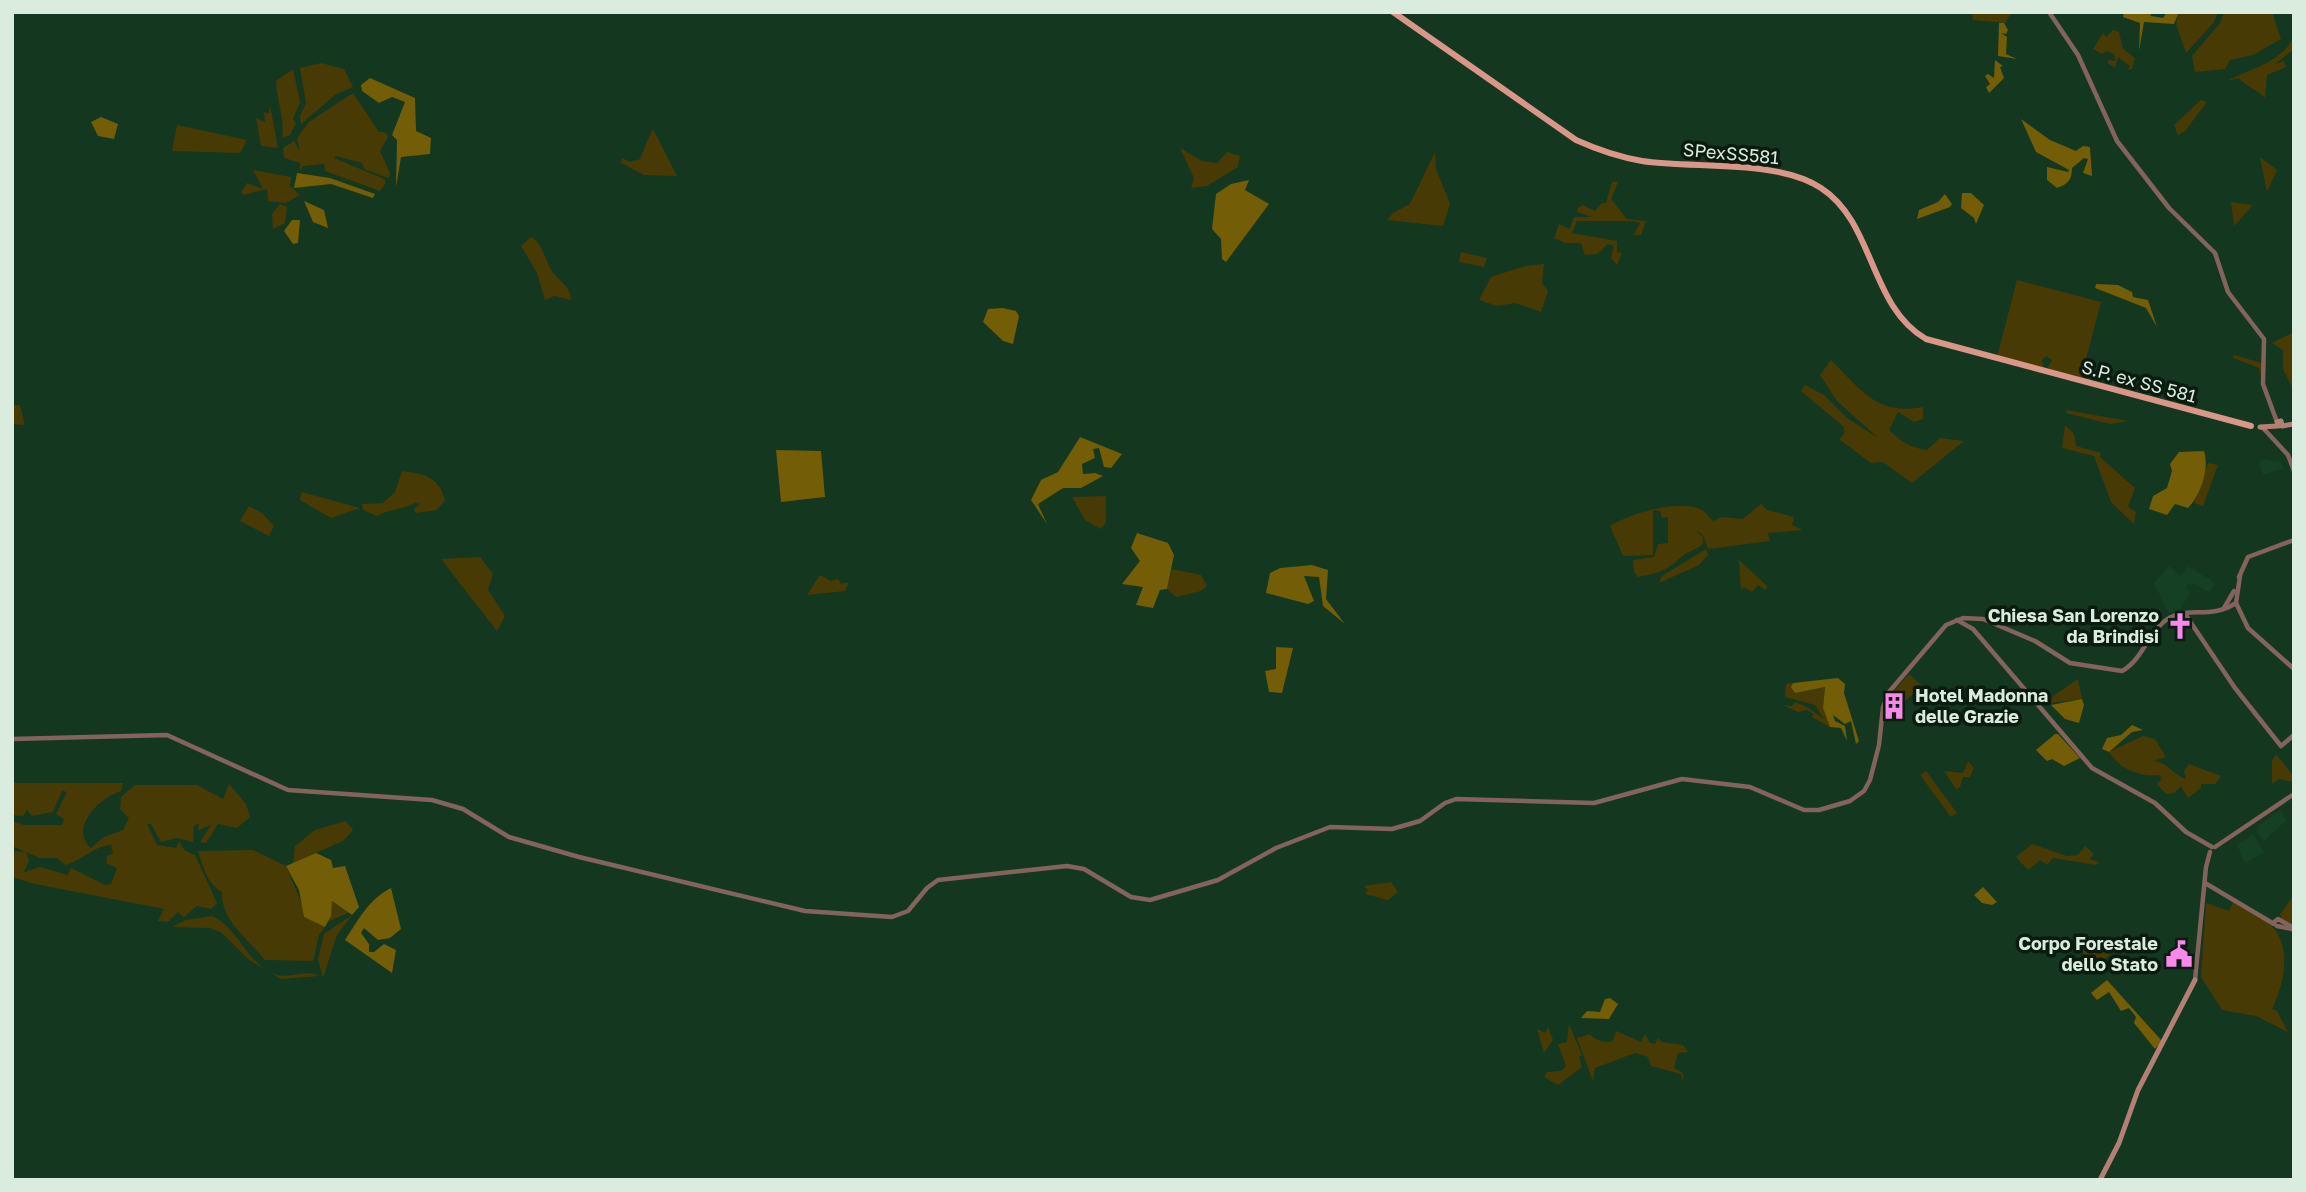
<svg xmlns="http://www.w3.org/2000/svg" width="2306" height="1192" viewBox="0 0 2306 1192" font-family="'Golos Text',sans-serif">
<rect width="100%" height="100%" fill="#143720"/>
<g fill="#154024">
<polygon points="2262,459 2280,462 2284,468 2263,475 2259,464"/>
<polygon points="2169,566 2181,576 2188,566 2215,583 2209,592 2194,584 2186,585 2190,594 2180,609 2169,613 2154,584"/>
<polygon points="2280,810 2287,820 2264,841 2256,832 2259,825"/>
<polygon points="2253,834 2264,852 2245,863 2237,845"/>
</g>
<g fill="#483a05">
<polygon points="1972,12 2012,12 2005,23 1973,20"/>
<polygon points="2179,12 2218,12 2214,22 2186,53 2176,24"/>
<polygon points="2224,12 2272,12 2281,39 2253,55 2230,60 2225,69 2195,72 2192,56 2220,23"/>
<polygon points="2113,30 2119,32 2123,49 2135,58 2132,69 2128,70 2130,66 2118,57 2115,68 2108,63 2108,60 2116,61 2114,54 2107,51 2102,54 2093,49 2103,33 2106,37"/>
<path d="M2294 37V49L2275 64 2284 61 2286 67 2267 75 2265 98C2257 89 2247 88 2239 78L2227 81C2252 68 2280 63 2294 37Z"/>
<polygon points="321,63 344,69 353,87 335,95 301,124 300,116 306,103 300,68"/>
<path d="M293 69 300 102 293 119 296 123 290 135 282 138C285 117 277 103 276 81Z"/>
<polygon points="353,93 379,132 385,132 388,137 380,151 390,173 389,178 364,169 362,163 336,156 334,158 384,179 386,183 380,191 325,171 324,164 303,166 300,171 300,163 284,158 283,148 294,141 300,152 297,138 309,122"/>
<polygon points="2201,100 2207,102 2185,131 2178,135 2174,125"/>
<polygon points="270,105 278,148 261,146 256,118 265,122 264,112 269,114"/>
<polygon points="177,125 247,140 240,153 172,151"/>
<polygon points="652,130 654,131 677,176 644,175 621,163 622,158 630,162 640,159"/>
<polygon points="1180,148 1202,161 1217,163 1227,152 1240,156 1238,167 1207,186 1191,188 1194,178"/>
<polygon points="1435,152 1436,169 1450,204 1443,226 1387,220 1393,213 1410,204"/>
<polygon points="2260,157 2277,170 2267,192"/>
<polygon points="253,170 291,177 290,186 300,195 286,203 268,201 267,189 243,195 241,192 247,183 263,189"/>
<polygon points="1612,182 1618,182 1611,199 1627,219 1646,221 1641,235 1634,235 1640,223 1633,221 1577,221 1572,233 1617,241 1617,252 1622,253 1617,265 1611,258 1614,246 1607,244 1598,254 1585,255 1581,243 1565,243 1554,238 1559,224 1570,229 1574,217 1592,217 1577,212 1578,208 1583,205 1595,211 1602,203 1606,203"/>
<polygon points="2231,202 2253,205 2234,226"/>
<polygon points="280,204 287,207 285,223 273,229 272,214"/>
<path d="M531 237C543 243 545 261 552 271 559 281 571 287 571 300L554 296 545 300 537 273 521 246Z"/>
<polygon points="1461,252 1487,258 1484,267 1459,262"/>
<polygon points="1544,264 1542,283 1548,291 1541,312 1515,303 1497,306 1479,300 1491,277 1525,266"/>
<polygon points="2017,280 2101,302 2081,379 2047,369 2052,360 2046,356 2042,360 2044,369 1997,357"/>
<polygon points="2294,332 2294,391 2283,369 2283,350 2272,343"/>
<polygon points="2234,355 2262,363 2261,376 2259,368 2233,358"/>
<path d="M1831 360C1860 389 1877 416 1923 407V419L1914 422 1898 412 1889 430C1901 441 1910 448 1927 450L1940 438 1964 441 1912 483 1883 462 1871 463 1839 439 1844 434V427L1801 391 1805 385 1824 395 1847 418 1878 438 1837 401 1820 375Z"/>
<polygon points="12,405 20,405 25,425 12,424"/>
<polygon points="2067,410 2128,421 2110,424 2066,413"/>
<polygon points="2065,425 2074,434 2076,446 2101,453 2100,457 2135,488 2128,507 2136,512 2134,524 2111,502 2094,456 2062,448"/>
<polygon points="2208,463 2218,465 2203,506 2194,503"/>
<path d="M402 471C425 474 439 477 445 500L437 510 416 513 414 509 420 504 415 503C402 510 390 509 377 516L363 510 362 504 383 503 395 492Z"/>
<polygon points="302,492 360,508 331,518 300,500"/>
<polygon points="1106,496 1106,522 1101,529 1085,520 1072,497"/>
<path d="M1761 504 1767 510 1794 517 1792 525 1803 530 1768 533 1770 541 1708 549C1706 542 1704 533 1696 531L1703 537V544C1697 550 1690 550 1684 555 1665 571 1663 572 1638 577L1634 572 1633 560 1654 557 1658 544 1668 543V517L1662 518 1660 511 1653 510V555L1623 556 1610 526C1628 514 1681 498 1702 510 1706 512 1709 518 1714 521L1722 517 1743 519Z"/>
<polygon points="249,506 262,513 274,526 269,536 240,521"/>
<polygon points="1706,549 1708,555 1699,565 1659,583 1662,576"/>
<polygon points="480,557 493,574 488,590 505,616 497,631 441,559"/>
<polygon points="1739,560 1767,586 1766,590 1758,585 1752,592 1744,587 1741,590"/>
<polygon points="1172,569 1201,575 1207,586 1201,591 1176,597 1167,589"/>
<polygon points="820,575 831,581 838,579 841,584 849,582 845,591 807,595"/>
<polygon points="1909,674 1922,686 1884,720 1891,694"/>
<polygon points="2078,679 2082,699 2051,703 2053,696"/>
<path d="M1793 683 1792 687 1795 693 1825 687 1823 708 1830 727 1812 717 1814 714 1807 710 1798 712 1783 705 1792 706 1795 702C1809 707 1813 712 1824 719L1815 705 1785 697 1786 684Z"/>
<path d="M2143 736 2155 739 2166 757 2153 761C2169 762 2172 775 2186 779L2184 771 2189 764 2221 776 2215 784H2201V788L2188 798 2181 786 2174 793 2166 794 2157 784 2161 780 2160 775C2141 777 2120 770 2109 752Z"/>
<polygon points="2276,754 2291,773 2294,782 2279,779 2272,784 2272,761"/>
<polygon points="1968,761 1974,768 1970,777 1963,777 1960,787 1956,789 1944,771 1963,773"/>
<polygon points="1926,771 1957,813 1951,817 1920,775"/>
<path d="M12 783H123L121 791C99 798 69 828 91 848L104 837 123 830 129 818 120 809 121 797 135 785H197L223 799 229 784 246 804 250 817 237 828 218 824 206 843 200 842 211 825 198 830 199 823 194 826 193 842 177 838 161 842 151 824H147L157 845 176 848 179 841 185 851 195 855 217 903 211 909 197 906 184 917 178 912 168 922 158 921 164 909 35 884 12 877V851L26 852 29 861 24 872 40 867 68 875 71 868 105 885 111 884 117 868 106 863 107 856 113 854 111 845C94 846 81 861 65 865L57 858H40L12 846V821L24 825H62L64 819 56 814 67 792 62 791 53 812 32 816 27 810 23 816 12 815Z"/>
<polygon points="346,821 353,830 343,841 293,863 295,846 315,830"/>
<polygon points="2032,844 2067,856 2078,855 2085,846 2094,854 2090,859 2099,862 2096,865 2053,858 2047,865 2040,860 2028,870 2016,857"/>
<path d="M253 850 286 866 304 909 325 927 319 935 313 961 265 960C249 940 220 919 222 892 208 885 202 865 198 851Z"/>
<polygon points="1391,882 1398,892 1388,900 1365,894 1368,890 1364,886"/>
<polygon points="2294,895 2294,926 2282,919 2280,914"/>
<polygon points="332,901 348,913 327,922"/>
<path d="M2233 902C2242 908 2253 912 2262 918 2294 938 2286 980 2272 1009L2277 1011 2288 1032 2256 1016 2222 1010 2201 977 2206 903 2229 911Z"/>
<polygon points="352,915 337,935 323,978 318,959 324,934"/>
<path d="M212 916C237 927 246 960 271 973 288 981 304 968 319 976L281 979 248 959 222 933 210 928 172 927 186 920Z"/>
<polygon points="2081,942 2110,954 2096,968 2080,949"/>
<polygon points="1569,1024 1582,1055 1579,1057 1582,1067 1558,1085 1544,1077 1547,1072 1561,1071 1566,1066 1558,1044 1567,1042"/>
<polygon points="1548,1027 1553,1040 1544,1053 1537,1029 1545,1033"/>
<path d="M1616 1031 1641 1042 1645 1034 1650 1043 1655 1044 1658 1038 1662 1042 1683 1045 1688 1052 1678 1053 1674 1068 1683 1073V1083L1681 1074 1651 1066 1648 1057 1635 1053 1595 1068 1593 1081 1577 1038 1590 1034C1594 1040 1606 1044 1613 1041Z"/>
</g>
<g fill="#735d06">
<polygon points="2124,12 2150,12 2151,16 2163,18 2167,12 2179,12 2174,24 2144,22 2139,51 2140,23 2123,17"/>
<polygon points="1999,23 2004,23 2008,30 2006,34 2001,33 2007,37 2006,54 2017,59 1998,56"/>
<polygon points="1995,60 2003,66 2000,67 2004,78 1989,93 1986,87 1990,84 1985,76 1988,74 1994,78"/>
<polygon points="370,78 415,98 416,131 431,138 430,154 401,157 396,187 397,140 392,135 405,102 392,97 379,103 362,91 361,85"/>
<polygon points="101,117 118,124 114,139 98,136 91,122"/>
<path d="M2021 119 2050 140 2076 151 2083 146 2090 147 2092 176 2083 173 2088 159 2084 158 2072 168C2072 180 2068 184 2057 188L2047 180V167L2068 172 2069 170 2036 152Z"/>
<polygon points="297,173 330,178 375,194 373,198 331,184 294,188"/>
<polygon points="1249,180 1245,190 1269,204 1226,262 1222,259 1221,239 1212,229 1216,194 1231,184"/>
<polygon points="1962,193 1971,193 1984,205 1976,224 1974,218 1961,208"/>
<polygon points="1945,194 1952,204 1950,207 1917,219 1919,210 1938,202"/>
<polygon points="304,201 324,210 328,228 313,222"/>
<polygon points="292,220 300,220 298,243 293,244 284,231"/>
<polygon points="2096,284 2118,285 2132,292 2133,297 2148,300 2157,327 2146,308 2095,288"/>
<polygon points="1003,308 1016,311 1019,316 1013,344 1003,341 983,322 988,309"/>
<polygon points="1080,437 1122,454 1111,468 1104,467 1099,448 1093,449 1095,458 1082,464 1083,474 1095,473 1103,476 1081,488 1063,488 1038,504 1047,524 1031,500 1041,480 1058,472"/>
<polygon points="776,450 821,451 825,497 781,502"/>
<path d="M2204 451C2210 469 2200 496 2188 508L2175 504 2167 515 2149 509 2153 496 2167 488 2172 471 2170 464 2179 452Z"/>
<polygon points="1137,533 1168,543 1174,555 1167,589 1160,590 1153,608 1136,605 1143,587 1122,584 1140,561 1131,548"/>
<polygon points="1312,565 1328,570 1326,599 1345,624 1323,606 1319,577 1304,576 1314,601 1308,604 1266,593 1270,573 1280,568"/>
<polygon points="1276,647 1293,648 1282,693 1269,692 1265,671 1276,669"/>
<polygon points="1838,678 1845,684 1844,693 1859,741 1856,744 1851,721 1845,724 1833,715 1835,721 1845,726 1847,741 1841,728 1830,727 1823,708 1825,687 1795,693 1791,687 1793,683"/>
<polygon points="2082,699 2084,705 2079,723 2065,719 2051,705"/>
<polygon points="2132,725 2143,730 2132,732 2109,752 2102,749 2107,738 2121,735"/>
<polygon points="2055,734 2058,734 2080,758 2064,766 2052,759 2047,761 2036,750"/>
<polygon points="316,853 331,860 333,868 345,866 359,907 352,915 332,901 331,916 325,927 304,917 299,890 286,866"/>
<polygon points="1983,887 1997,902 1992,905 1982,903 1974,895"/>
<path d="M391 888 401 929 390 938 378 940 364 928 361 933 369 944V952H374L384 944 396 950 392 973 345 940C359 919 368 900 391 888Z"/>
<polygon points="2107,980 2162,1041 2155,1049 2134,1023 2136,1017 2129,1008 2121,1011 2109,992 2097,1000 2091,993"/>
<polygon points="1610,998 1618,1004 1609,1019 1581,1018 1587,1011 1600,1012 1605,999"/>
</g>
<g fill="none" stroke-linecap="round" stroke-linejoin="round">
<g stroke="#84635c" stroke-width="4.5">
<polyline points="2049,12 2078,55 2117,141 2169,208 2215,253 2228,292 2264,339 2263,384 2277,422"/>
<polyline points="2264,429 2288,455 2294,471"/>
<polyline points="2240,576 2236,603 2248,628 2294,669"/>
<polyline points="2239,577 2248,557 2294,540"/>
<polyline points="2224,608 2234,591"/>
<polyline points="2185,614 2235,688 2281,746 2294,735"/>
<polyline points="1957,620 1973,629 2092,768 2155,803 2186,832 2212,847"/>
<path d="M12 739 167 735 288 790 432 800 463 809 509 837 579 857 805 911 892 917 908 911 927 888 938 880 1067 866 1084 869 1131 897 1150 900 1218 880 1276 848 1330 827 1392 829 1420 821 1445 803 1456 799 1594 803 1682 779 1750 787 1804 810H1819L1850 801 1864 791 1870 780 1879 745 1883 707 1889 692 1946 625 1963 618 1983 619 2035 641 2070 663 2122 671C2144 659 2149 628 2171 617 2192 607 2211 619 2236 603"/>
<polyline points="2215,847 2294,794"/>
<polyline points="2205,883 2274,924"/>
<polyline points="2273,923 2278,919 2294,928"/>
<polyline points="2277,926 2292,929"/>
<polyline points="2195,980 2206,867 2210,852"/>
</g>
<g stroke="#b48075" stroke-width="5">
<polyline points="2282,426 2294,424"/>
<polyline points="2265,428 2260,427 2278,426 2277,422 2281,421 2282,425 2278,426"/>
<polyline points="2100,1180 2119,1143 2138,1090 2195,980"/>
</g>
<path stroke="#d99689" stroke-width="6" d="M1393 12 1576 140C1598 150 1619 157 1642 161 1694 169 1777 159 1821 188 1875 223 1869 306 1926 339L2251 426"/>
</g>
<defs>
<symbol id="church-bare" viewBox="-9 -9 18 18"><path d="M-1.2-6h2.4v3.5h3.3v2.4h-3.3V6h-2.4V-.1h-3.3v-2.4h3.3Z" fill="#f888e9" stroke="#0c1b10" stroke-width="2.5" paint-order="stroke"/></symbol>
<symbol id="building-bare" viewBox="-9 -9 18 18"><path d="M-4-6H4V6H1V3H-1V6H-4ZM-2.5-4.3h1.7v1.8h-1.7ZM.8-4.3h1.7v1.8H.8ZM-2.5-1h1.7V.8h-1.7ZM.8-1h1.7V.8H.8Z" fill="#f888e9" stroke="#0c1b10" stroke-width="2.5" paint-order="stroke"/></symbol>
<symbol id="civic-bare" viewBox="-9 -9 18 18"><path d="M-.6-6.5H3V-4.5H.6V-3L4-1V1h2V6H-6V1h2V-1L-.6-3ZM-1.2 2.5V6h2.4V2.5Z" fill="#f888e9" stroke="#0c1b10" stroke-width="2.5" paint-order="stroke"/></symbol>
</defs>
<g fill-rule="evenodd">
<use href="#church-bare" x="2161" y="607" width="38" height="38"/>
<use href="#building-bare" x="1875" y="687" width="38" height="38"/>
<use href="#civic-bare" x="2160" y="935" width="38" height="38"/>
</g>
<g text-anchor="middle" stroke-width="7" stroke-linejoin="round" paint-order="stroke">
<g font-size="18" fill="#d9ecdd" stroke="#0c1b10">
<text transform="translate(1731 154) rotate(5)" y="6">SPexSS581</text>
<text transform="translate(2139 382) rotate(15)" y="6">S.P. ex SS 581</text>
</g>
<g font-size="18" font-weight="bold" fill="#d9ecdd" stroke="#0c1b10" text-anchor="end">
<text x="2159" y="622">Chiesa San Lorenzo<tspan x="2159" dy="21">da Brindisi</tspan></text>
<text x="1915" y="702" text-anchor="start">Hotel Madonna<tspan x="1915" dy="21">delle Grazie</tspan></text>
<text x="2158" y="950">Corpo Forestale<tspan x="2158" dy="21">dello Stato</tspan></text>
</g>
</g>
<rect width="2306" height="1192" fill="none" stroke="#d9ecdd" stroke-width="28"/>
</svg>
